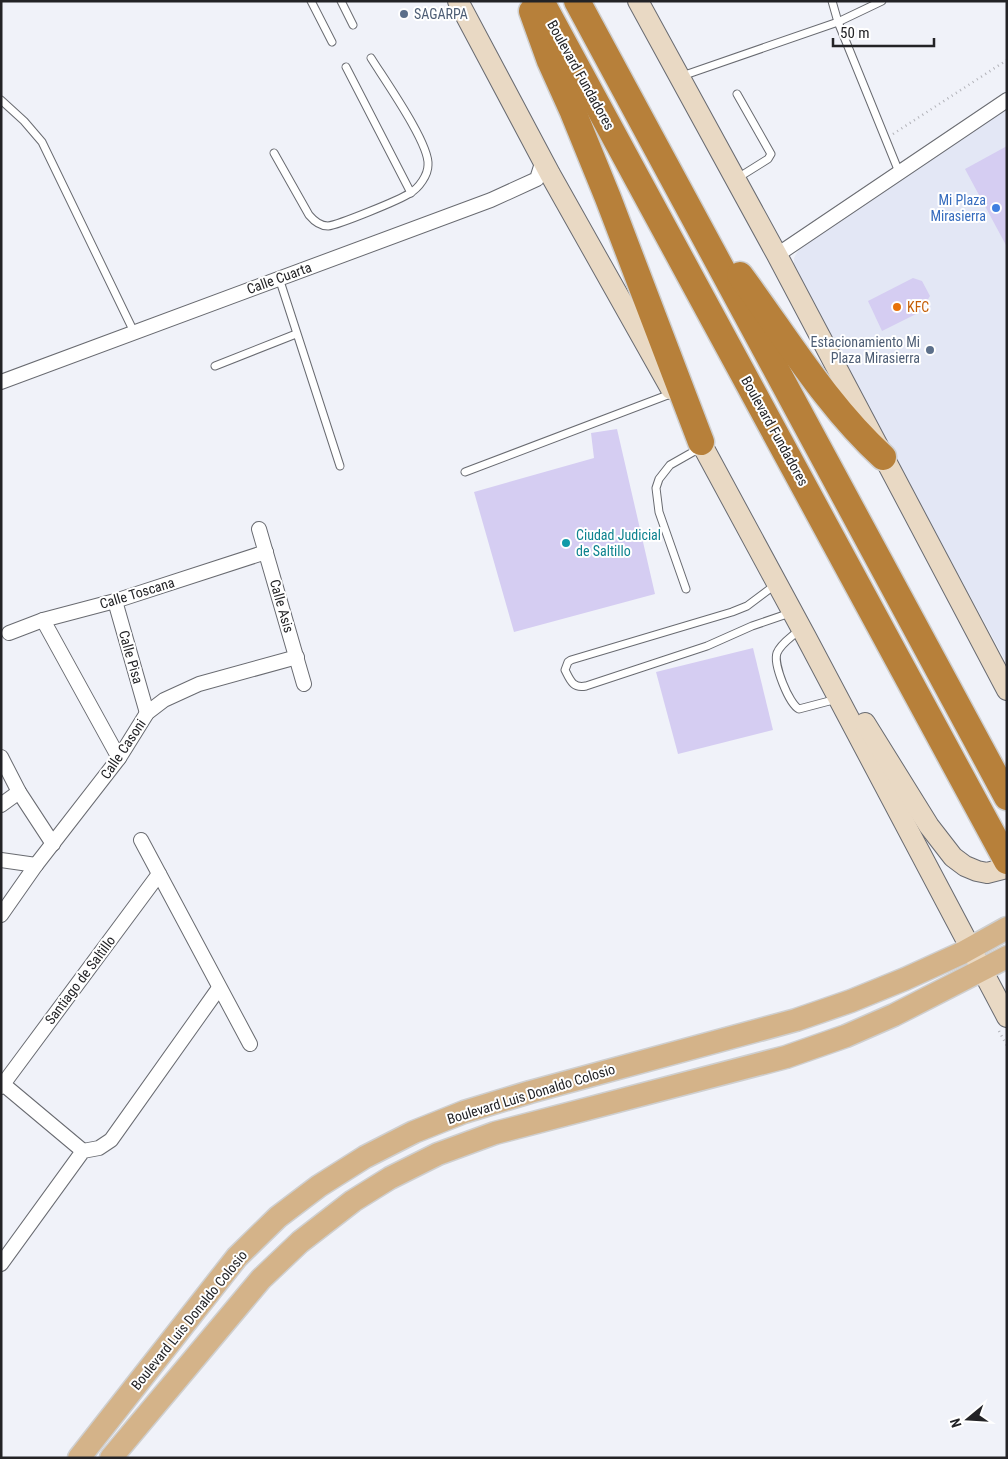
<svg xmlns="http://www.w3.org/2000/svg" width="1008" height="1459" viewBox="0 0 1008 1459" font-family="'Roboto Condensed',sans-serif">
<rect width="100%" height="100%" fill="#f0f2f9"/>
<polygon fill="#e3e7f5" points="1007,108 1007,664 794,271 794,258 800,247"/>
<g fill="#d5cdf2">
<polygon points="1007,146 1007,247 965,169"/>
<polygon points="913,278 922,281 930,296 920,312 882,331 868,301"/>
<polygon points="617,429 655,594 514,632 474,492 594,458 591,433"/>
<polygon points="753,648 773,730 678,754 656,672"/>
</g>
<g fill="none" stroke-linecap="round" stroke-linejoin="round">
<defs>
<g id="service">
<polyline points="311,1 332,42"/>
<polyline points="341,1 353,25"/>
<polyline points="832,1 838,22 899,172"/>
<polyline points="346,67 411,193"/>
<polyline points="682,76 838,22 882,1"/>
<polyline points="1,100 24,121 42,142 134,332"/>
<path d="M274 153 309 215C314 221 320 226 328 226 338 225 400 200 410 193 419 188 428 175 428 165 430 144 384 79 371 58"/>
<polyline points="736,179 768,159 771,154 737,94"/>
<polyline points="279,278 340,466"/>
<polyline points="215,366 296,334"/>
<polyline points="465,472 673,393"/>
<path d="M775 585 747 606 732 612 571 660 568 662 565 670C570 680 573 689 586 686L707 646 752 626 790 613"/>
<polyline points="686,589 659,512 656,488 659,479 670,465 700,448"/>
<path d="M799 630C792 637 781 643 777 653 773 664 789 704 799 709L837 699"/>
</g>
<g id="minor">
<polyline points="777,255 1007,100"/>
<polyline points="1,382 491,200 537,179 543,160"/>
<polyline points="259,529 304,684"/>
<polyline points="115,601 147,713"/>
<polyline points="43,620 119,758"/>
<polyline points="9,633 43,620 115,601 266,552"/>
<polyline points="1,757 19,792 53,844"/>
<polyline points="1,805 19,792"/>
<polyline points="141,840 250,1044"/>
<polyline points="1,860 36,865"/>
<polyline points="1,915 36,865 119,758 147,713 164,700 199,684 297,657"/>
<polyline points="3,1084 83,1151"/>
<polyline points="1,1087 159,874"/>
<polyline points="1,1264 83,1151 99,1148 111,1140 219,988"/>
</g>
<g id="secondary">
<polyline points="458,1 550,174 671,389"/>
<polyline points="638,1 777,255 1007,690"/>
<polyline points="694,430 806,637 1007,1017"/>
<polyline points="865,723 929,826 953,857 965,866 977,871 987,873 1007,868"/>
</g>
<g id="primary">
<polyline points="79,1458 237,1257 278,1217 319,1186 365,1157 414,1132 464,1112 530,1092 796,1020 851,1001 905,979 962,953 1007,928"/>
<polyline points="111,1458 261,1279 300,1242 353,1201 390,1178 438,1154 495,1133 786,1057 846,1036 894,1015 1007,957"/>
</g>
<g id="motorway">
<polyline points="541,1 1007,861"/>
<polyline points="577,1 1007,797"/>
<polyline points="532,11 550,61 573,112 608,198 701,442"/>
<path d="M740 275C786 337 826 405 883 457"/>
</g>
</defs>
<use href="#service" stroke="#696b71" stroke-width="9"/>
<use href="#minor" stroke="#696b71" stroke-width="16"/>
<use href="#secondary" stroke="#696b71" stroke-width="22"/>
<use href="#primary" stroke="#cfcfcf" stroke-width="25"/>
<use href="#motorway" stroke="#cfcfcf" stroke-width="29"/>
<g stroke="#b2b3b9" stroke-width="2.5" stroke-dasharray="1 4" stroke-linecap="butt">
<polyline points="893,134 1007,60"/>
<polyline points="999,1031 1007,1046"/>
</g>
<use href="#service" stroke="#fff" stroke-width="7"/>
<use href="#minor" stroke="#fff" stroke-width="14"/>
<use href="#secondary" stroke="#e9d9c4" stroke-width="20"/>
<use href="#primary" stroke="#d4b389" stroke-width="22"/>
<use href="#motorway" stroke="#b7803a" stroke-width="26"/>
</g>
<g fill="#5c6f8a" stroke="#fff" stroke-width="2">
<circle cx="404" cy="14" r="5"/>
<circle cx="930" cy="350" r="5"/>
</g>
<circle fill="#3f7fe0" stroke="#fff" stroke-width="2" cx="996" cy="208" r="5"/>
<circle fill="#e8710a" stroke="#fff" stroke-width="2" cx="897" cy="307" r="5"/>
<circle fill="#0f9aa8" stroke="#fff" stroke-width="2" cx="566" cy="543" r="5"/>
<g text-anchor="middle" stroke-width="4" stroke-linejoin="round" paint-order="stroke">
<g font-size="14" fill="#4e5e75" stroke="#fff" text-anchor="start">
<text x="414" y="19">SAGARPA</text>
<text x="920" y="347" text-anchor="end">Estacionamiento Mi<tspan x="920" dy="16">Plaza Mirasierra</tspan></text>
</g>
<g font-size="14" fill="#232326" stroke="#fff">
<text transform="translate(581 75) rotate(61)" y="5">Boulevard Fundadores</text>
<text transform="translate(279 278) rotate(-20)" y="5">Calle Cuarta</text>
<text transform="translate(775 431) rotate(61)" y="5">Boulevard Fundadores</text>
<text transform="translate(137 593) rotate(-17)" y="5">Calle Toscana</text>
<text transform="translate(282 606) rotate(74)" y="5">Calle Asis</text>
<text transform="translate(131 657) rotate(74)" y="5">Calle Pisa</text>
<text transform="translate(123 749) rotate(-56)" y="5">Calle Casoni</text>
<text transform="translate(80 980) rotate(-53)" y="5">Santiago de Saltillo</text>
<text transform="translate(531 1094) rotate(-17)" y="5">Boulevard Luis Donaldo Colosio</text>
<text transform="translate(189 1320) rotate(-51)" y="5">Boulevard Luis Donaldo Colosio</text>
</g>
<g font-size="14" fill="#366cbe" stroke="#fff" text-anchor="end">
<text x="986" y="205">Mi Plaza<tspan x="986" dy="16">Mirasierra</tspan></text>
</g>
<g font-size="14" fill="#c56008" stroke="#fff" text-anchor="start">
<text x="907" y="312">KFC</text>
</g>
<g font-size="14" fill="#0d838f" stroke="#fff" text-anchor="start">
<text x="576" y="540">Ciudad Judicial<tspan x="576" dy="16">de Saltillo</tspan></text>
</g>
</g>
<rect width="1008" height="1459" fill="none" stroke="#232326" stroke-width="5"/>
<g transform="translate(968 1419) rotate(252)" stroke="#ffffff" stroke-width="4" paint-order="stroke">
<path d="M0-4L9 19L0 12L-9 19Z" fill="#232326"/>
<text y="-8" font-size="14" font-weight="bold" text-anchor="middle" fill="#232326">N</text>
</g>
<path d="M833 38v8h101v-8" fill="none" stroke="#232326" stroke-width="2.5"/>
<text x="840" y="38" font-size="15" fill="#232326" stroke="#ffffff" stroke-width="4" paint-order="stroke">50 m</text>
</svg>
